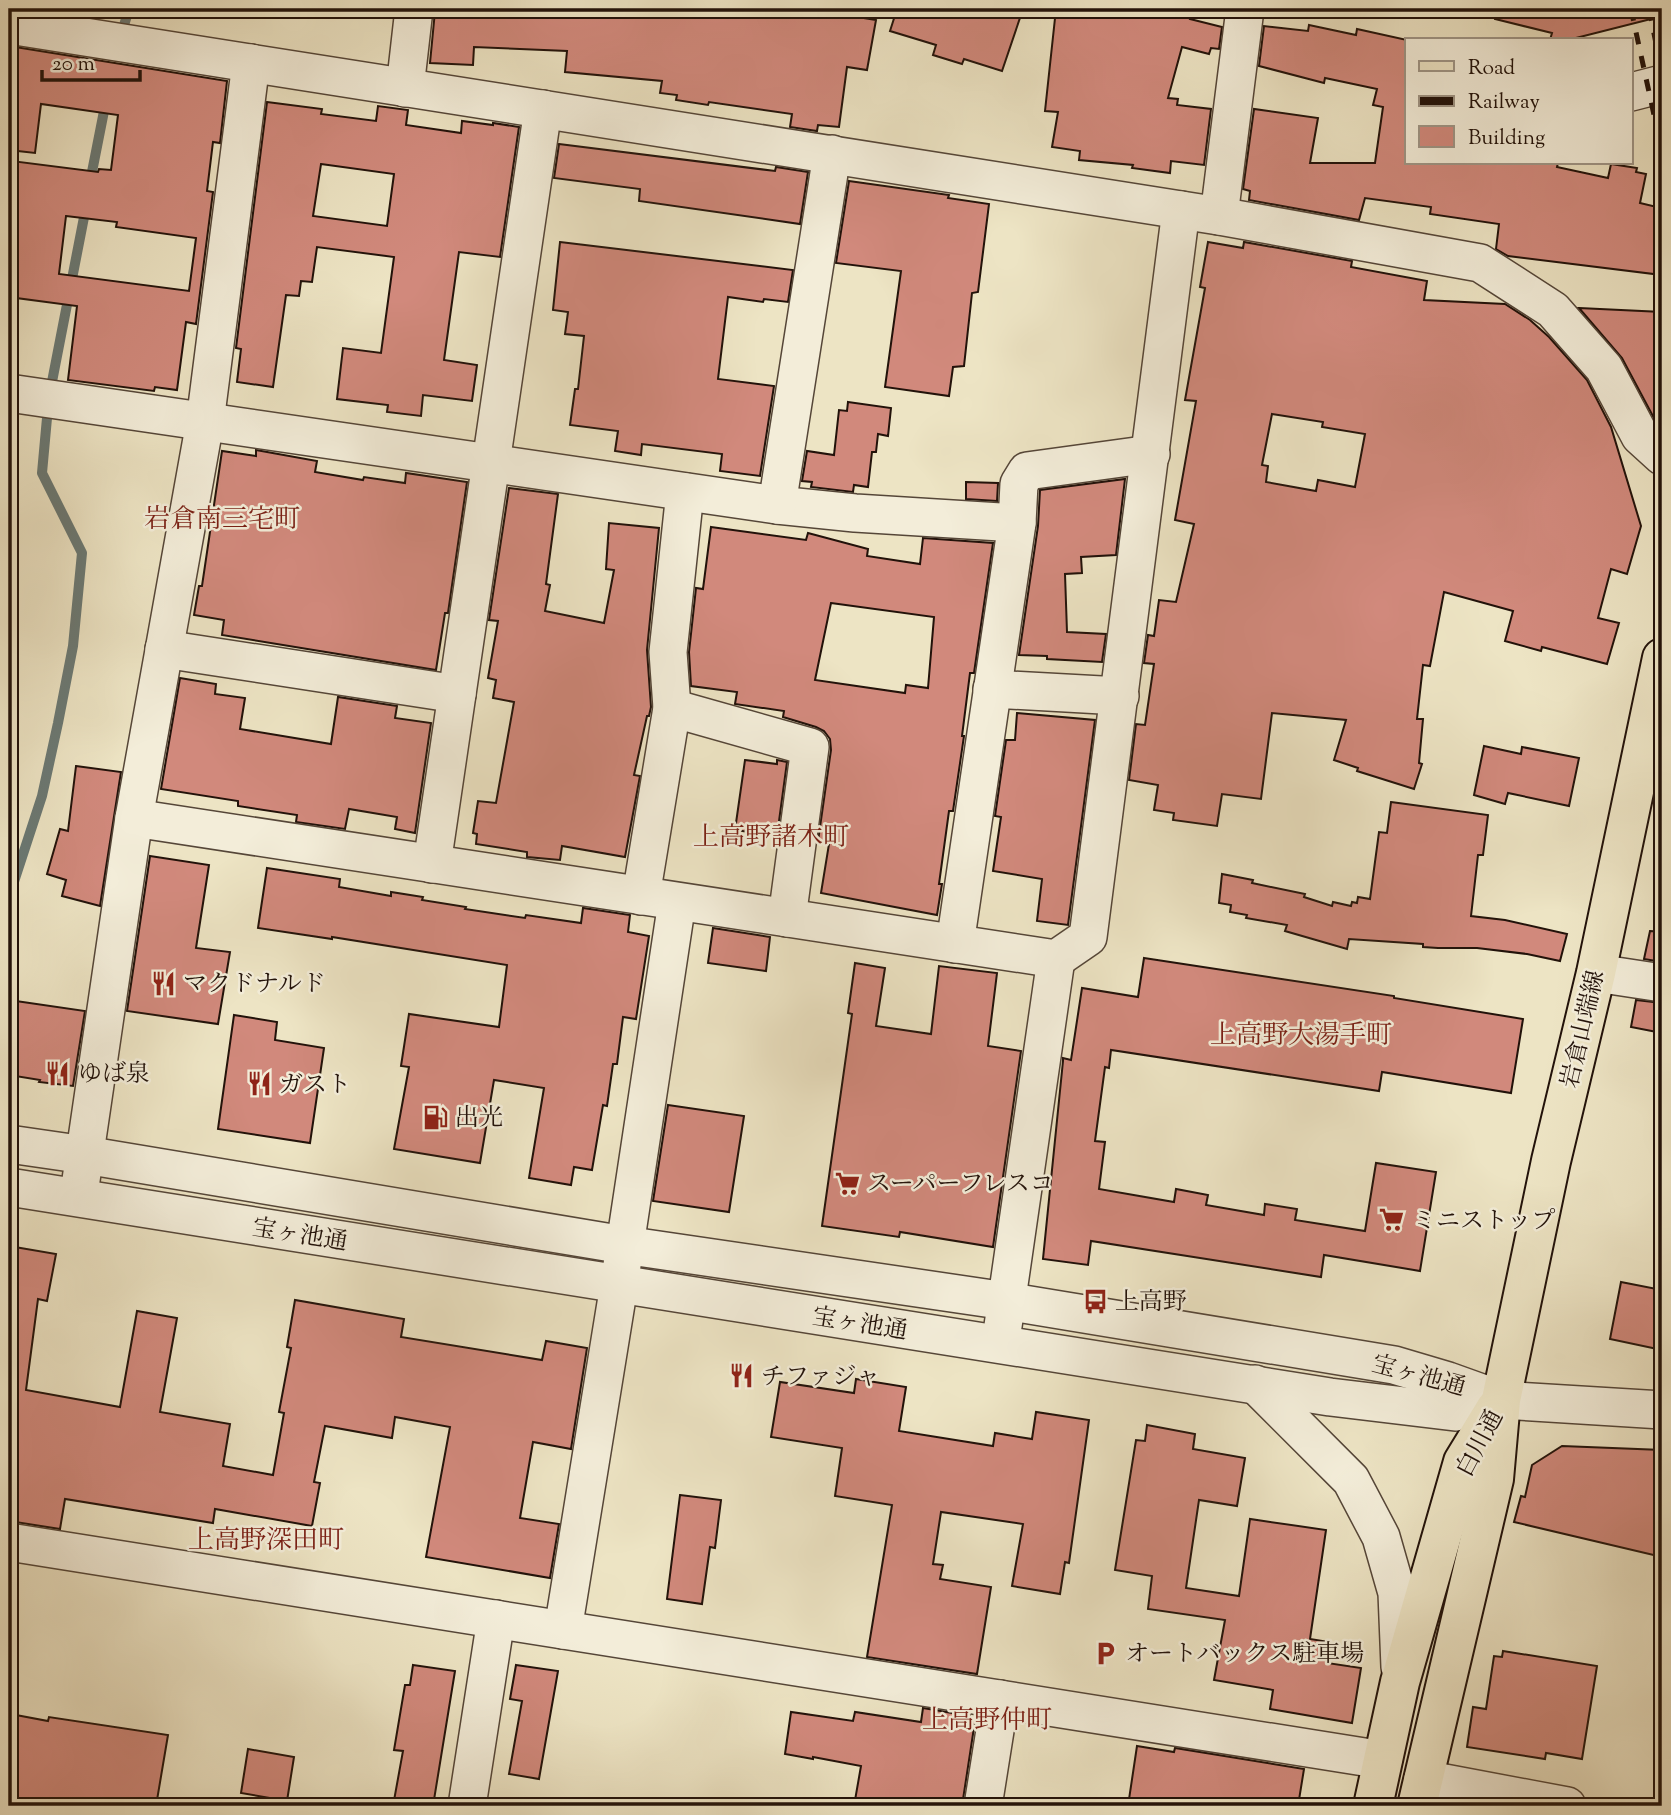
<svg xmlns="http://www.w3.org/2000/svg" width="1671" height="1815" viewBox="0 0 1671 1815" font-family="'Sorts Mill Goudy','Noto Serif JP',serif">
<rect width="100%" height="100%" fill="#ede4c4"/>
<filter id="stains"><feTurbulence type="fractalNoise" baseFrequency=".00286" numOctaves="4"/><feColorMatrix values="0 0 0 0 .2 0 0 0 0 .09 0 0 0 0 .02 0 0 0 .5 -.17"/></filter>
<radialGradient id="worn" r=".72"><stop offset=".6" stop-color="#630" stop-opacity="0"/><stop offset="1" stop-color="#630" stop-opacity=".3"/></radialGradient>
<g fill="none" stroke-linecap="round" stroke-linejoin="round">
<g stroke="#6b7974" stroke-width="10">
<polyline points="121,35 129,9"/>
<polyline points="90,182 106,101"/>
<polyline points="50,392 86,207"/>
<polyline points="9,897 42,796 58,723 73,646 82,553 42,473 48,407"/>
</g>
</g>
<g fill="#d1897c" stroke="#22120a" stroke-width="2" fill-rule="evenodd">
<polygon points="513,9 808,9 876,20 867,70 847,67 839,127 818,125 817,131 790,127 792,114 709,102 708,105 676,100 677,95 660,93 662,81 565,72 567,51 474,47 473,65 430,63 435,11 513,15"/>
<polygon points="897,9 1023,9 1002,71 964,59 962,64 933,55 936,45 890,31"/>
<polygon points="1056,9 1193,9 1190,19 1222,27 1219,49 1211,48 1209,54 1182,47 1168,98 1178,99 1177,105 1211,109 1204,165 1171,161 1170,173 1132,168 1133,165 1079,160 1080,151 1052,147 1058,112 1045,111"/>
<polygon points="1496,9 1654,9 1655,18 1568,40 1550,40 1552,33 1495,19"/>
<polygon points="1309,25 1356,35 1357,29 1407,40 1407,163 1558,163 1557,167 1608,178 1611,164 1637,168 1636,172 1646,174 1640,203 1657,207 1662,237 1662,275 1508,256 1496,249 1499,224 1430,214 1431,207 1365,198 1359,220 1249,200 1250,191 1243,189 1254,109 1318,118 1310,163 1375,163 1383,107 1373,105 1377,89 1325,78 1324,83 1259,66 1264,26 1308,31"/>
<path d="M9 46 227 81 220 143 213 142 207 191 213 192 196 324 186 322 177 390 155 387 154 391 68 380 77 306 9 297V183L12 161 98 172 99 169 111 170 118 115 41 104 35 153 9 150ZM66 216 117 222 116 227 196 238 189 291 59 274Z"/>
<path d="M267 102 322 109 321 114 376 121 378 106 408 110 406 125 461 133 462 121 493 125V123L519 127 500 257 459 252 444 360 477 365 472 401 423 395 421 416 387 412 388 405 337 399 343 348 381 353 394 257 317 247 312 282 301 281 299 296 286 295 273 387 237 382 241 349 236 348ZM321 164 394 174 387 226 313 216Z"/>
<polygon points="559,144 775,171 776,167 808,172 800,224 639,201 640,189 554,178"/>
<polygon points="849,181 949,195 948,198 989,204 978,292 972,293 964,366 953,367 949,396 885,387 901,271 836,263"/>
<polygon points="560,242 793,270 788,302 764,299 763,302 728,297 718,379 774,386 760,476 720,471 722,454 642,444 641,455 615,451 618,431 570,425 575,389 578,389 584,336 565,334 568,312 553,310"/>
<path d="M1208 242 1243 248 1244 242 1352 261 1351 267 1427 281 1424 300 1505 304 1530 320 1549 337 1587 380 1611 427 1641 526 1627 574 1611 569 1598 618 1619 623 1607 664 1542 647 1541 651 1505 641 1513 611 1444 592 1430 666 1423 665 1417 719H1423L1419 763 1422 764 1414 789 1357 771 1358 768 1334 760 1346 720 1272 713 1261 799 1222 794 1217 826 1173 820 1174 813 1154 810 1158 785 1129 780 1136 724 1145 725 1154 664 1144 663 1148 635 1154 636 1159 600 1176 602 1194 524 1175 520 1196 401 1185 400 1205 288 1200 287ZM1272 414 1323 422 1322 427 1365 434 1355 487 1318 480 1316 491 1266 482 1268 466 1262 465Z"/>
<polygon points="1579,308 1662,312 1662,410 1655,420 1622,358"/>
<polygon points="848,402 891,408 888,436 878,434 876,452 872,452 868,487 854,485 853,492 811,487 812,482 802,481 807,451 834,455 839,410 847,411"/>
<polygon points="256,450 317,461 315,472 363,480 364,477 405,483 406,473 467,482 448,613 445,613 436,670 222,635 224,620 194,615 199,586 202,586 222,451 256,456"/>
<polygon points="1125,479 1116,555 1081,557 1082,573 1065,574 1067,632 1106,634 1102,662 1047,659 1047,656 1019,655 1038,526 1040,490"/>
<polygon points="966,482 998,483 997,501 966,499"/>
<polygon points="509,488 558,494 546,584 550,585 545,611 604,623 614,570 606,569 609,523 659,528 647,650 651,707 649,716 647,716 634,775 640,776 625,857 562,846 560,860 527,857 527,852 476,844 477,834 473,833 478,801 496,803 514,702 493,698 496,680 488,678 498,621 489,620"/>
<path d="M711 527 806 540 808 533 868 549 867 556 920 564 923 538 993 543 974 673H970L962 736H964L953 811H949L939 884H942L937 915 821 893 829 844 818 841 831 750 830 739 824 731 816 727 783 717 784 711 735 704 737 692 691 686 689 652 696 588 703 589ZM831 603 934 617 928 688 906 685 905 693 815 680Z"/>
<polygon points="180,678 216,684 215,694 245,698 240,729 331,744 338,697 397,706 395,718 431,723 415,833 395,829 397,817 349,809 345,829 296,822 297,815 238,806 238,801 161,789"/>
<polygon points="1017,713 1095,720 1068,925 1037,921 1042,879 993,871 1001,817 995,816 1006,740 1015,740"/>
<polygon points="1484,746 1521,754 1522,747 1579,758 1569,806 1508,793 1505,804 1474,795"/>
<polygon points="745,760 777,764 777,760 787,762 777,836 735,830"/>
<polygon points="76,766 121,772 100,906 62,896 66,880 47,874 60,829 68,831"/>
<polygon points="1391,802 1488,815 1483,855 1478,855 1471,916 1505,920 1567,934 1560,961 1527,954 1477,948 1438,948 1423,947 1423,944 1349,939 1347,949 1285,931 1287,925 1246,918 1247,915 1230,912 1231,905 1219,903 1222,874 1253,880 1252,883 1305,894 1304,897 1332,906 1333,902 1351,906 1352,902 1357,903 1358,897 1370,899 1379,832 1387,833"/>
<polygon points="150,856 209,865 196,948 230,952 218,1024 127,1011"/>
<polygon points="267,868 340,879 339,887 391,896 391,892 423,897 422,900 466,907 465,909 525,918 526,915 581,923 583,908 630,915 628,932 649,936 636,1019 623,1017 617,1064 613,1064 607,1106 603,1105 592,1170 574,1167 571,1185 529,1178 544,1088 494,1080 480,1163 394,1149 409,1067 401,1066 409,1014 499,1027 507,965 332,937 332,939 258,928"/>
<polygon points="713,928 770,937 766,971 708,963"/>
<polygon points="1650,931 1662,932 1662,962 1644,959"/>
<polygon points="1144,958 1394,996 1394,998 1523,1019 1511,1093 1382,1072 1379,1091 1111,1050 1109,1068 1105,1067 1095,1141 1105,1142 1099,1189 1174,1202 1176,1189 1208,1195 1206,1205 1264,1215 1265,1204 1297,1209 1295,1220 1365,1231 1376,1163 1436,1172 1420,1271 1324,1255 1321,1277 1091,1241 1088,1265 1043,1259 1063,1061 1063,1058 1071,1060 1082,988 1138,997"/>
<polygon points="855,963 885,968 876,1026 931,1034 939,966 997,973 988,1046 1021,1051 993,1247 900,1232 899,1237 822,1226 852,1014 848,1013"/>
<polygon points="9,1000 85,1011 73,1086 39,1082 40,1080 9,1075"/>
<polygon points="1636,1000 1662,1003 1662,1033 1631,1027"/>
<polygon points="234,1015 277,1022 275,1040 324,1048 310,1143 218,1129"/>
<polygon points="668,1105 744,1116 729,1212 653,1201"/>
<polygon points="9,1246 56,1254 47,1301 38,1299 26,1390 120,1407 137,1311 177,1318 160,1412 230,1424 223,1466 273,1475 284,1413 279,1412 291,1348 287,1347 295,1300 404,1319 401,1337 542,1360 546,1341 587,1348 571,1449 533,1442 520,1518 559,1524 550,1578 426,1557 450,1427 395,1417 392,1438 325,1426 314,1482 320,1483 312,1526 215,1509 213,1523 65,1499 60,1529 9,1521"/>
<polygon points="1621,1282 1662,1290 1662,1350 1610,1339"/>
<polygon points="856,1379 906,1387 899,1431 993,1446 995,1433 1032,1439 1036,1412 1089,1420 1069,1563 1065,1562 1060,1594 1012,1586 1023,1524 941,1512 933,1564 943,1565 940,1579 991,1587 977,1674 867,1657 892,1505 835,1496 842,1448 771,1437 780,1382 854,1393"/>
<polygon points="1147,1425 1195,1434 1193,1449 1245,1458 1237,1506 1199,1500 1186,1588 1239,1596 1250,1519 1326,1530 1310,1639 1329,1642 1327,1663 1361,1668 1352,1723 1270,1709 1273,1690 1214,1680 1225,1620 1148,1609 1152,1576 1115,1570 1136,1440 1145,1441"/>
<polygon points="1562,1446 1662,1450 1662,1557 1514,1522 1521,1496 1525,1497 1532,1465"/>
<polygon points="680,1495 721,1500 715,1548 710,1547 702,1604 667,1599"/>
<polygon points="1503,1651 1597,1666 1582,1759 1546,1753 1545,1759 1467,1747 1473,1707 1486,1709 1494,1656 1502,1657"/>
<polygon points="413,1665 455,1671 433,1806 393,1806 403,1751 394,1750 405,1685 410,1685"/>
<polygon points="516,1665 558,1671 539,1779 509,1774 522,1701 510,1699"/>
<polygon points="923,1708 970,1716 970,1720 975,1721 962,1806 854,1806 861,1766 813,1757 813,1759 785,1754 791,1712 853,1721 855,1712 921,1722"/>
<polygon points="16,1715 48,1721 49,1717 168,1735 156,1806 9,1806 9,1727 13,1728"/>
<polygon points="1137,1746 1174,1752 1175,1748 1304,1769 1298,1806 1128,1806"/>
<polygon points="248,1749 294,1757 287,1801 241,1793"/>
</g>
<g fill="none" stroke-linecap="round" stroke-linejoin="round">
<defs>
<g id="minor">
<polyline points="9,25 1219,216 1480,263 1553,310 1604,368 1640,436 1662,456"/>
<polyline points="405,88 414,9"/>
<polyline points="1631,92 1662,84"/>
<polyline points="1219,216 1245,9"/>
<polyline points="9,393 777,505 855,513 1017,523"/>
<polyline points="777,505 832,154"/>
<polyline points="164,649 457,694"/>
<polyline points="992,689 1120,696"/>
<polyline points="672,708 810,747 787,918"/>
<polyline points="134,818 1056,959 1088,937 1181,210"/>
<polyline points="432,864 543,109"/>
<polyline points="641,896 672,708 668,652 685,492"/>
<polyline points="955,944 1017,523 1019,484 1027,471 1151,454"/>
<polyline points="1596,973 1662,983"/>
<polyline points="9,1144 85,1155 624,1245 1006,1301 1394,1365 1448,1381 1501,1400 1662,1410"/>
<polyline points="81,1180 134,818 205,422 251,63"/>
<polyline points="9,1187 1330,1397 1455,1412 1501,1400"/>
<polyline points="1003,1326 1056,959"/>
<polyline points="1255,1384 1351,1480 1381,1537 1397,1593 1400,1667"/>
<polyline points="9,1542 1383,1760"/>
<polyline points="563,1630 619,1285 677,902"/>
<polyline points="1423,1779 1567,1806"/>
<polyline points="467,1806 496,1619"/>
<polyline points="983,1806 1000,1699"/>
</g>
<g id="major">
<polyline points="1373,1806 1400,1682 1463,1462 1496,1408"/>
<polyline points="1417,1806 1494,1479 1501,1400 1551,1161 1596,973 1662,658"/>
</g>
</defs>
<use href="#minor" stroke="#554638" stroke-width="40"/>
<use href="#major" stroke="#22120a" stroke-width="42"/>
<use href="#minor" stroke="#f3edd9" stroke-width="37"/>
<use href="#major" stroke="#ede4c4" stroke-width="38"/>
<g stroke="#22120a" stroke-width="5" stroke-dasharray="12 12" stroke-linecap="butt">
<polyline points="1631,9 1662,152"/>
<polyline points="1649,9 1662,73"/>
</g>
</g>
<defs>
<symbol id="restaurant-bare" viewBox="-9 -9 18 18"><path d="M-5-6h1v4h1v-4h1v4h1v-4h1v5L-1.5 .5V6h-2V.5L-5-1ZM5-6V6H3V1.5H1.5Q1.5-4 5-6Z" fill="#8f2418" stroke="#f3edd9" stroke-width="2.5" paint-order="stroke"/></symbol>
<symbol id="fuel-bare" viewBox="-9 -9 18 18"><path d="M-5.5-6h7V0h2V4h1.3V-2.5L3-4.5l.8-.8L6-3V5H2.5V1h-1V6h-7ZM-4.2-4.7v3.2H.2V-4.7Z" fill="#8f2418" stroke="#f3edd9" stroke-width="2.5" paint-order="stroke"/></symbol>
<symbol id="supermarket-bare" viewBox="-9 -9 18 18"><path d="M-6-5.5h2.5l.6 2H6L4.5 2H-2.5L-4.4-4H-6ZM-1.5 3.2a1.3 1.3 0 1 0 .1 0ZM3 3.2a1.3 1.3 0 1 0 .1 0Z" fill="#8f2418" stroke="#f3edd9" stroke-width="2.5" paint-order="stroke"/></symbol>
<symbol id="bus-bare" viewBox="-9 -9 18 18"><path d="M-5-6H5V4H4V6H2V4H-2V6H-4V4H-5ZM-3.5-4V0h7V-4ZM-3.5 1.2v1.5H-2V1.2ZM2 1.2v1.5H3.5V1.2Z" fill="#8f2418" stroke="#f3edd9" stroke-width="2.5" paint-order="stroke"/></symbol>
<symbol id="parking-bare" viewBox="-9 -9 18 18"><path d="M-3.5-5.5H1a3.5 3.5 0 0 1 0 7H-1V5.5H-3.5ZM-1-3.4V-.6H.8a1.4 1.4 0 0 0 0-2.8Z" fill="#8f2418" stroke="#f3edd9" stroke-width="2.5" paint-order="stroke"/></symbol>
</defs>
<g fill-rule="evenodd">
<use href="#restaurant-bare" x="146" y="966" width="35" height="35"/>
<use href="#restaurant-bare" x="40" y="1056" width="35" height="35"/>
<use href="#restaurant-bare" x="242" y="1066" width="35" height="35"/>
<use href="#fuel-bare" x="418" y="1100" width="35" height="35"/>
<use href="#supermarket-bare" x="830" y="1166" width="35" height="35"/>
<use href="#supermarket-bare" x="1374" y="1202" width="35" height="35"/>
<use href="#bus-bare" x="1078" y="1284" width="35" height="35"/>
<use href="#restaurant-bare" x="724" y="1358" width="35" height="35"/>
<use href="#parking-bare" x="1088" y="1636" width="35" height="35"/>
</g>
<g text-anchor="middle" stroke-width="5" stroke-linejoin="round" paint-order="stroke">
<g font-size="24" fill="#22120a" stroke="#f3edd9" text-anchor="start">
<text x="183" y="991">マクドナルド</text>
<text x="78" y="1081">ゆば泉</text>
<text x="279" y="1092">ガスト</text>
<text x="455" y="1125">出光</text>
<text x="867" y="1191">スーパーフレスコ</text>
<text x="1412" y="1228">ミニストップ</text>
<text x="1115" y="1309">上高野</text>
<text x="761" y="1384">チファジャ</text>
<text x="1125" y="1661">オートバックス駐車場</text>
</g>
<g font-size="24" fill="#22120a" stroke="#f3edd9">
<text transform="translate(1582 1029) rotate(-77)" y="8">岩倉山端線</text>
<text transform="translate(300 1234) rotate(9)" y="8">宝ヶ池通</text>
<text transform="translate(860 1323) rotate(9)" y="8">宝ヶ池通</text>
<text transform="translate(1419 1375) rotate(15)" y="8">宝ヶ池通</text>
<text transform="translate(1479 1443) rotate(-62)" y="8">白川通</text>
</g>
<g font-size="26" fill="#7a1f14" stroke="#f3edd9">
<text x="222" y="527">岩倉南三宅町</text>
<text x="771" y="845">上高野諸木町</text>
<text x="1301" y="1043">上高野大湯手町</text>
<text x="266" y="1548">上高野深田町</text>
<text x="987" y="1728">上高野仲町</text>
</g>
</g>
<rect width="1671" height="1815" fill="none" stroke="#ede4c4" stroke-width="35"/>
<rect x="10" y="10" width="1650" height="1794" fill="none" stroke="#22120a" stroke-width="3.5"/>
<rect x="18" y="18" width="1636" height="1780" fill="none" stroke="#22120a" stroke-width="2"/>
<rect x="1405" y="38" width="228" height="126" fill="#f3edd9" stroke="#9f9586" stroke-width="2"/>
<rect x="1419" y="61" width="35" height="10" fill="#ede4c4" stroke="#9f9586" stroke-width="2"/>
<text x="1468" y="74" font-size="21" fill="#22120a">Road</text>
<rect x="1419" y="96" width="35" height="10" fill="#22120a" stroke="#9f9586" stroke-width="2"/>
<text x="1468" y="108" font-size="21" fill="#22120a">Railway</text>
<rect x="1419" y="126" width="35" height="21" fill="#d1897c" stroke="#9f9586" stroke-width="2"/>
<text x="1468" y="144" font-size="21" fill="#22120a">Building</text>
<path d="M42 70v10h98v-10" fill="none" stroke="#22120a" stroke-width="3.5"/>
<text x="52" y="70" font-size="21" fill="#22120a" stroke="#f3edd9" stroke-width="5" paint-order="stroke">20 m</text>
<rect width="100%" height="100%" filter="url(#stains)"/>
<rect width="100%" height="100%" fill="url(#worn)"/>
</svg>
